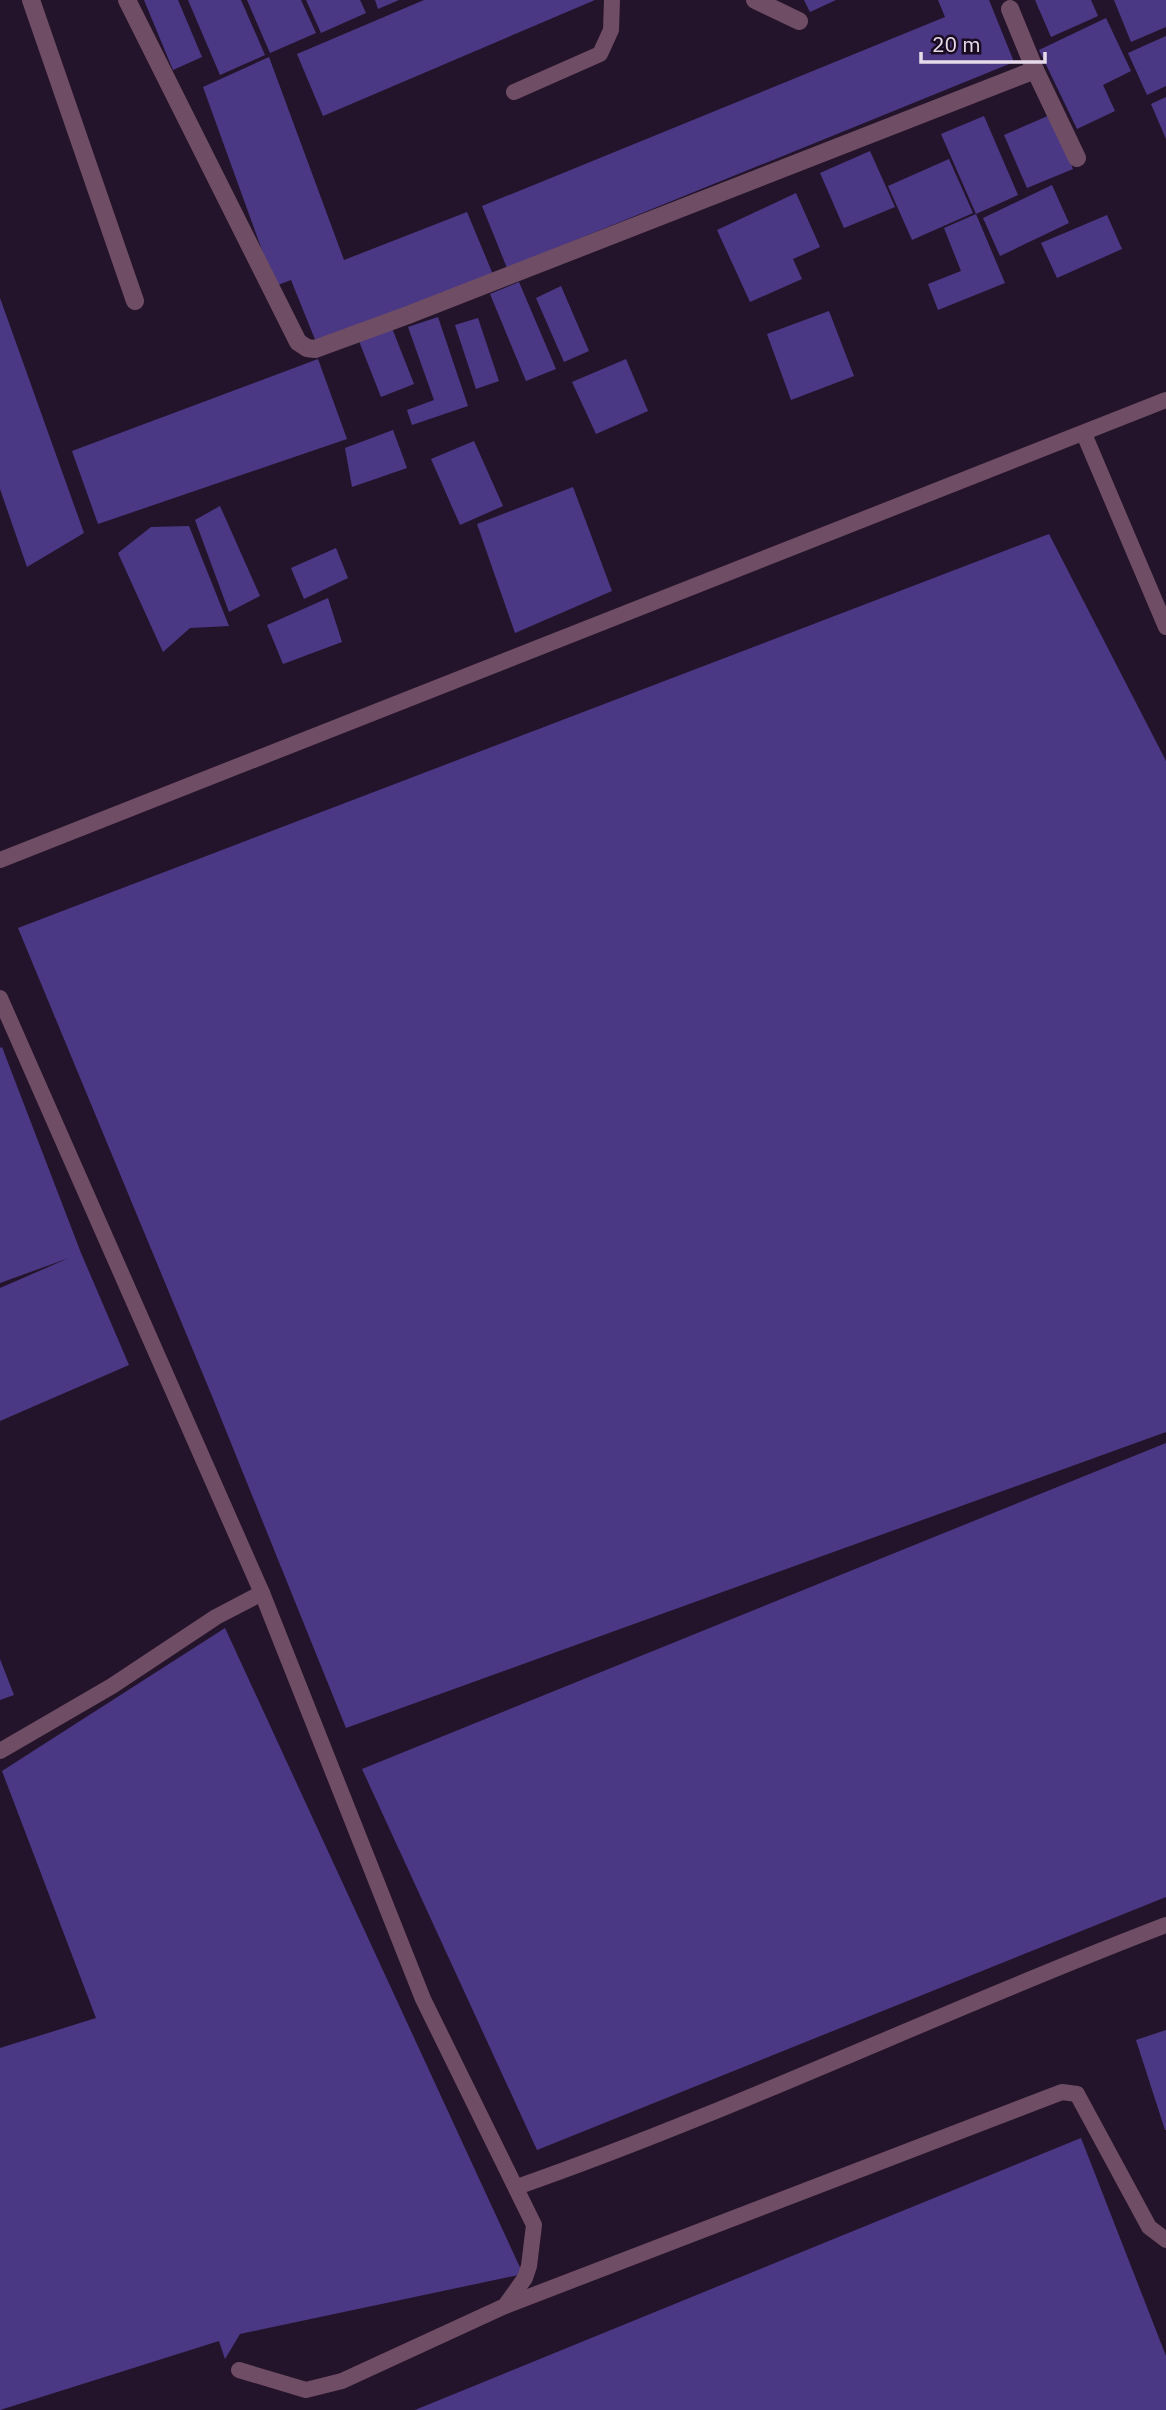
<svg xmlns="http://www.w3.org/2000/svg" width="1166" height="2410" viewBox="0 0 1166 2410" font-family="'IBM Plex Sans',sans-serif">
<rect width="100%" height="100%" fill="#24142b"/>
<g fill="#4b3885">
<polygon points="144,0 178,0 202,57 173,70"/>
<polygon points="188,0 241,0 265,55 220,75"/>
<polygon points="247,0 301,0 316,33 270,53"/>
<polygon points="306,0 360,0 366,13 321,33"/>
<polygon points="375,0 399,0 378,9"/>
<polygon points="424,0 595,0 323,116 297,54"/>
<polygon points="804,0 836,0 810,12"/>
<polygon points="938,0 989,0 1014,62 507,268 482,206 945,17"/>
<polygon points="1035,0 1091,0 1098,16 1051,37"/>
<polygon points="1114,0 1166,0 1166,27 1131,42"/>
<polygon points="1106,18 1131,71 1103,85 1115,111 1077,129 1039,50"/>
<polygon points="1166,36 1166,86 1147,95 1128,53"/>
<polygon points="269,57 344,260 467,212 494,277 316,342 291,280 275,286 203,87"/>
<polygon points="1166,97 1166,139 1151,104"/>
<polygon points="1050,115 1073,169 1027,188 1004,135"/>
<polygon points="984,116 1018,195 976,214 1005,283 938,310 928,284 961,271 944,228 976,214 941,134"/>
<polygon points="870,151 895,207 844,228 820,173"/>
<polygon points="949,159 973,213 912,240 888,186"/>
<polygon points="1052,185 1069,223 1000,256 983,218"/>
<polygon points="796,193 820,247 793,259 802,279 750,302 717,230"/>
<polygon points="1107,215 1122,249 1057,278 1041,243"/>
<polygon points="519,282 556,369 526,381 490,294"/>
<polygon points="561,286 589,351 564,362 536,298"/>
<polygon points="0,298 84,533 27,567 0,489"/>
<polygon points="829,311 854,376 791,400 767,334"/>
<polygon points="438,317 468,406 412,425 407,410 434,400 408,327"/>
<polygon points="478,318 499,381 476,389 455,325"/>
<polygon points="390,323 414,384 381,397 357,336"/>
<polygon points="318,359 347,439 98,524 72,451"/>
<polygon points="626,359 648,411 596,434 572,382"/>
<polygon points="393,430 407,468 352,487 345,448"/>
<polygon points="474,441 503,506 460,525 431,459"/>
<polygon points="573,487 612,591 515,633 477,524"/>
<polygon points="220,506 260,596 229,612 195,520"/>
<polygon points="189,526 229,626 190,628 163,652 118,553 151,527"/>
<polygon points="1049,534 1166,761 1166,1432 346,1728 212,1396 18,928"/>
<polygon points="336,548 348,578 304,599 291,568"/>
<polygon points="328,598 342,642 283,664 267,625"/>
<polygon points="2,1047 81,1253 129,1365 0,1421 0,1288 69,1258 0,1283 0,1048"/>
<polygon points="1166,1443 1166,1897 537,2150 362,1769"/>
<polygon points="225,1628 523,2274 240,2334 225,2359 219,2341 0,2410 0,2048 96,2018 2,1771"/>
<polygon points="0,1659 14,1695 0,1700"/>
<polygon points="1166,2030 1166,2130 1165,2130 1136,2040"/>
<polygon points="1081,2138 1166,2356 1166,2410 415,2410"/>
</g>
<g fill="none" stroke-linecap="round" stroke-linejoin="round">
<g stroke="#6f4d64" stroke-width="16">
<polyline points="514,92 600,54 611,30 612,0"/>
<polyline points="1084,434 1166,627"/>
<polyline points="0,860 1166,400"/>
<polyline points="0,998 262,1593 423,1999 534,2225 529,2266 525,2278 505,2306 342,2381 306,2390 239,2370"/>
<polyline points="0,1751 112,1686 216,1617 262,1593"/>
<path d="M517 2187C737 2110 948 2008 1166 1925"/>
<polyline points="505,2306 1062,2092 1077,2094 1149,2227 1166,2240"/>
</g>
<g stroke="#6f4d64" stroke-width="18">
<polyline points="31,0 135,301"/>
<polyline points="127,0 298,342 307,348 315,349 408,315 1035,70"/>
<polyline points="755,0 799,21"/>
<polyline points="1010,9 1035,70 1077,158"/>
</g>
</g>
<path d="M921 52v10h124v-10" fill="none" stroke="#e6dbeb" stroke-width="3.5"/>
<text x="932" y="52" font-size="21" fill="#e6dbeb" stroke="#1b0b21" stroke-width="5" paint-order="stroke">20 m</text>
</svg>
